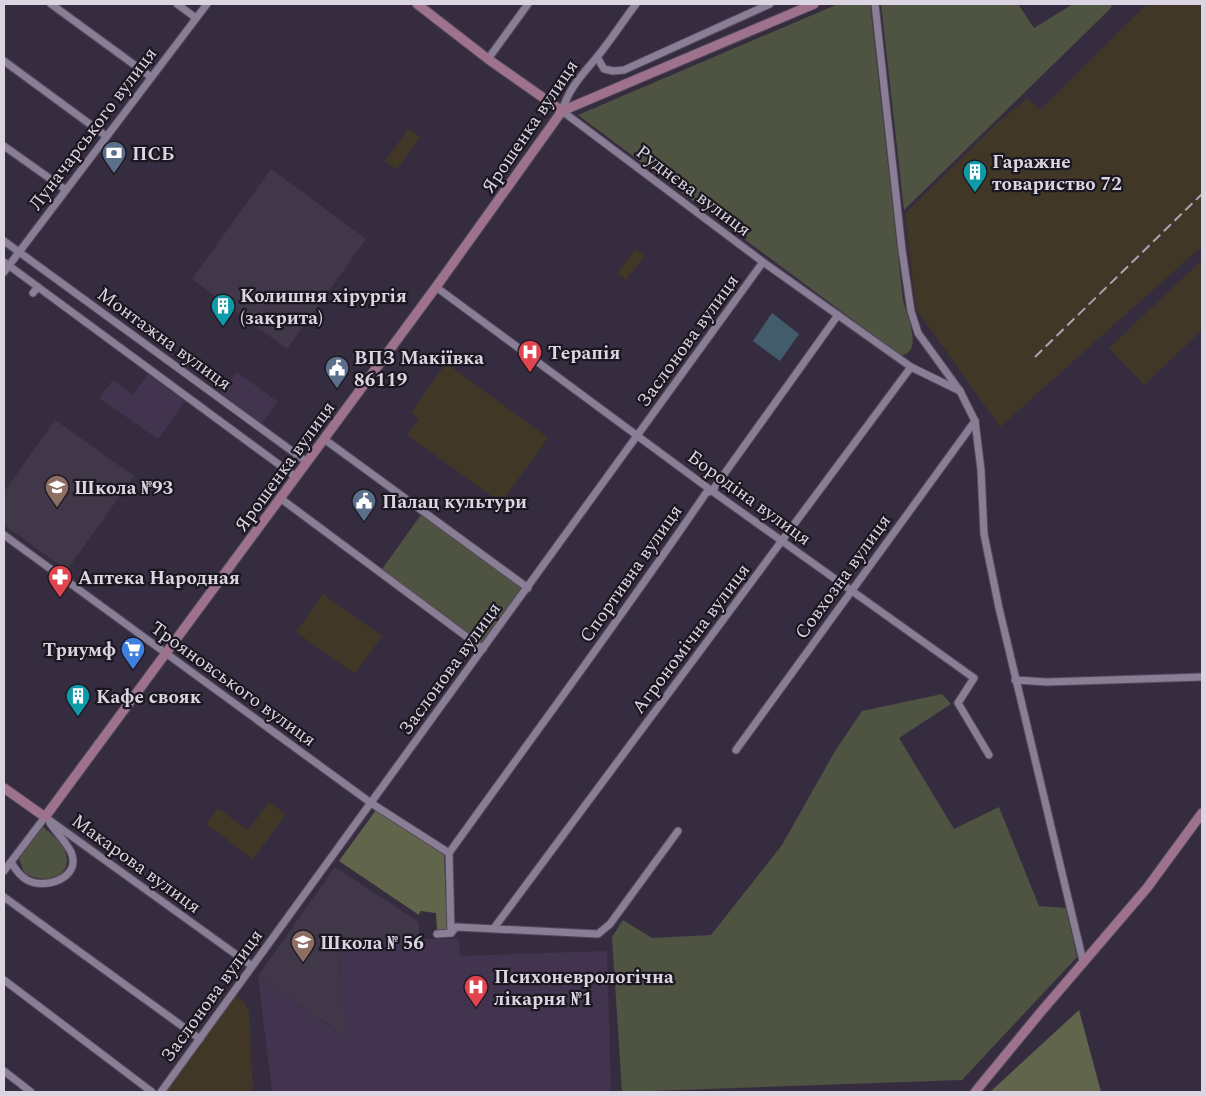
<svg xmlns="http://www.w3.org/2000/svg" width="1206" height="1096" viewBox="0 0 1206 1096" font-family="Spectral,serif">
<rect width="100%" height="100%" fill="#362c40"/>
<g fill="#42344e">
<polygon points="237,372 278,402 261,424 221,393"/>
<polygon points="148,374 185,401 158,439 99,398 113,380 133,395"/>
<polygon points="419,939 459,939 460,956 607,951 611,1092 272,1092 258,976 345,1037 339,986 340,951 348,940"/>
</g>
<g fill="#403727">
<polygon points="1147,4 1202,4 1202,246 1000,427 916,309 905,214 994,126 1027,98 1040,110"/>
<polygon points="408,129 420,137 396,170 385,161"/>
<polygon points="636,249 645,256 626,280 617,273"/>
<polygon points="1202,260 1202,330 1144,385 1109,348"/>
<polygon points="446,363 548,438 501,503 407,435 419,419 411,412"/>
<polygon points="323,594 382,636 355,674 296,632"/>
<polygon points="269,802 286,814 253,859 206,824 218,808 248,830"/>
<polygon points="236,995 244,1002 249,1011 253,1092 165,1092"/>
</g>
<g fill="#403748">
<polygon points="271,169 366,239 287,349 192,279"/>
<polygon points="55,420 134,476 67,570 4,525 4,492"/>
<polygon points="335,867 419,922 419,939 348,940 340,950 339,986 346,1037 258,976"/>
</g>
<g fill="#4f5341">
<path d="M838 4H870L903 300C906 313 925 354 900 355L578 115Z"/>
<polygon points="881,4 1018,4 1034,28 1073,4 1112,4 1111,8 904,210"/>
<polygon points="423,512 528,588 483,649 380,572"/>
<polygon points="942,694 951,704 899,738 954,829 999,807 1039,906 1066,908 1077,957 962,1080 622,1092 612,937 623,920 652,938 711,935 782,845 835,751 862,711"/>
<path d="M42 826C51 834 63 842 66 854 73 879 41 885 24 872L19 859Z"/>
</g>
<g fill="#60654b">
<polygon points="376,810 444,855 447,930 437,930 436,913 420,911 419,915 339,861"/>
<polygon points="1079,1010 1101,1092 990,1092"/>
</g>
<polygon fill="#425c6c" points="772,313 799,334 780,361 753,341"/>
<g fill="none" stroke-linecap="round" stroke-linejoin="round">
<defs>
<g id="street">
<polyline points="51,4 151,77"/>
<polyline points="177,4 196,18"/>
<path d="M636 4C623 21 611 40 597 57 582 75 569 88 562 111L763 262 911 367 960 391"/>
<polyline points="875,4 902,250 911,311 918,333 960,391 975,421 981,470 984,534 999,608 1083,961"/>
<polyline points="597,57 604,69 613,71 624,70 770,4"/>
<polyline points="488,59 528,4"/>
<polyline points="4,61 106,136"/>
<polyline points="4,146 66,190"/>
<polyline points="4,241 307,462"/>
<polyline points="4,262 296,477"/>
<polyline points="4,272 207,4"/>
<polyline points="436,287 712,491 974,678 958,703 989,755"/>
<polyline points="33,293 38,287"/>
<polyline points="324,439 528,588"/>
<polyline points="280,498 483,649"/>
<polyline points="4,535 371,803 449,853"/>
<polyline points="1015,680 1047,682 1202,677"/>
<polyline points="736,750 975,421"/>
<polyline points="45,817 252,966"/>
<path d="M449 853C535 733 623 615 706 493L712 491 838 315"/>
<path d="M11 862C15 869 20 876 27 880 45 890 82 878 71 852 66 842 56 832 50 823"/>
<polyline points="4,871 45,817"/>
<polyline points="4,897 200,1039"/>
<polyline points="494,928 911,367"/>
<polyline points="451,933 456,927 598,934 610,924 678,831"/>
<polyline points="437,934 451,933 449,853"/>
<polyline points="4,980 152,1092"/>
<polyline points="4,1071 31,1092"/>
<polyline points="161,1092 763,262"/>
</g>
<g id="secondary">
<polyline points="417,4 488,59 562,111"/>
<polyline points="562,111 814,4"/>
<polyline points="4,788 45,817 436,287 562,111"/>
<polyline points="975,1092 1040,1013 1147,888 1202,813"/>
</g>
</defs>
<use href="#street" stroke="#524a5b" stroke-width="9"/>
<use href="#secondary" stroke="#524a5b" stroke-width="11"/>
<use href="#street" stroke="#897e95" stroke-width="7"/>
<use href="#secondary" stroke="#9e728c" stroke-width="9"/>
<polyline stroke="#aca5b4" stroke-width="2" stroke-dasharray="10 5" stroke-linecap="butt" points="1035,357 1202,194"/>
</g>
<defs>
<symbol id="bank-pin" viewBox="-11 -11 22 30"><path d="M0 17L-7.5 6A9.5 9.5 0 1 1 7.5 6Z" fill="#5c6f8a" stroke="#1b1720"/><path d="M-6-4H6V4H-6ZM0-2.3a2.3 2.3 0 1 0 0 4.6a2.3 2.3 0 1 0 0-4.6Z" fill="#fff"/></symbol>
<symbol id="building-pin" viewBox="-11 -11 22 30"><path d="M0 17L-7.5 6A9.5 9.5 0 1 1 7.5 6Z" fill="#0f9aa8" stroke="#1b1720"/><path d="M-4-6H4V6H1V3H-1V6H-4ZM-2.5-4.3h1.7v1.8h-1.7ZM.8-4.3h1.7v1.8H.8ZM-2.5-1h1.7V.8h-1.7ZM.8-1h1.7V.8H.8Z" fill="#fff"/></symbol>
<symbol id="hospital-pin" viewBox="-11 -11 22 30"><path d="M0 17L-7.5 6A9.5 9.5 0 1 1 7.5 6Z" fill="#e0444e" stroke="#1b1720"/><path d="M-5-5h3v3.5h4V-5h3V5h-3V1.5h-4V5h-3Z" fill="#fff"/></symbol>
<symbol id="civic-pin" viewBox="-11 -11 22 30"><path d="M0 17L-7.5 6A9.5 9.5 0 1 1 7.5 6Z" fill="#5c6f8a" stroke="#1b1720"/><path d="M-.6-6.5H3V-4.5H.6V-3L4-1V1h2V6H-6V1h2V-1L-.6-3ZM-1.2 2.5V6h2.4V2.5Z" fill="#fff"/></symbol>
<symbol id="school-pin" viewBox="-11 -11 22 30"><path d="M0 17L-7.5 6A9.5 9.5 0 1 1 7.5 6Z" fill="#8d6e63" stroke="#1b1720"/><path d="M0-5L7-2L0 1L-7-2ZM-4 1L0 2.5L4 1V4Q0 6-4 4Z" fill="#fff"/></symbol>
<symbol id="pharmacy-pin" viewBox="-11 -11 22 30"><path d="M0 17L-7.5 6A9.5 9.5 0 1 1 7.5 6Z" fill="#e0444e" stroke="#1b1720"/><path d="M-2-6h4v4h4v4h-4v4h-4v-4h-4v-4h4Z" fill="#fff"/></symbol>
<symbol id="supermarket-pin" viewBox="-11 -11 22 30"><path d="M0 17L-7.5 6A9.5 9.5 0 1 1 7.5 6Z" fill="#3f7fe0" stroke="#1b1720"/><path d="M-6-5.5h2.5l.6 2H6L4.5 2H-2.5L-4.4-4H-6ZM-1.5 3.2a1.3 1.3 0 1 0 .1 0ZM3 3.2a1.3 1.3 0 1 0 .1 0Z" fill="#fff"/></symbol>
</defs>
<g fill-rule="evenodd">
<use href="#bank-pin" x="100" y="139" width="28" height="38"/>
<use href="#building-pin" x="961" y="158" width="28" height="38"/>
<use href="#building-pin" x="209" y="292" width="28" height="38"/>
<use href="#hospital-pin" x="516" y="338" width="28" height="38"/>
<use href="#civic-pin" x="323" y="354" width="28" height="38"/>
<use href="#school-pin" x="43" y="473" width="28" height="38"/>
<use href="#civic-pin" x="350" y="487" width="28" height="38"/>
<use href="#pharmacy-pin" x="46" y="563" width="28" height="38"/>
<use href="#supermarket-pin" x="119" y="635" width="28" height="38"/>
<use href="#building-pin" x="64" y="682" width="28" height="38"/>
<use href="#school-pin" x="289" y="928" width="28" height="38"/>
<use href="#hospital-pin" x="462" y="973" width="28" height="38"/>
</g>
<g text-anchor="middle" stroke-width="4.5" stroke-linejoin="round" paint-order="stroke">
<g font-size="19" fill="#dbd5e2" stroke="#1b1720">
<text transform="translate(529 126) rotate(-56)" y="7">Ярошенка вулиця</text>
<text transform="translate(92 128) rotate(-53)" y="7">Луначарського вулиця</text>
<text transform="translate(694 190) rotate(37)" y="7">Руднєва вулиця</text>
<text transform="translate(165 338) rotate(36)" y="7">Монтажна вулиця</text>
<text transform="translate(687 340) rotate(-54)" y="7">Заслонова вулиця</text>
<text transform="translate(284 466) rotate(-54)" y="7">Ярошенка вулиця</text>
<text transform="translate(750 497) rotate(36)" y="7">Бородіна вулиця</text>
<text transform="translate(630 573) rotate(-55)" y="7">Спортивна вулиця</text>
<text transform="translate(842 576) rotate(-54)" y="7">Совхозна вулиця</text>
<text transform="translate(690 638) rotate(-53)" y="7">Агрономічна вулиця</text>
<text transform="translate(449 668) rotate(-54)" y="7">Заслонова вулиця</text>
<text transform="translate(234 683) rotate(36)" y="7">Трояновського вулиця</text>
<text transform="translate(137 863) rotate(36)" y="7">Макарова вулиця</text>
<text transform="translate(211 995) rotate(-54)" y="7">Заслонова вулиця</text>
</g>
<g font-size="19" font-weight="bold" fill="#dbd5e2" stroke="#1b1720" text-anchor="start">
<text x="132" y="160">ПСБ</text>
<text x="992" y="168">Гаражне<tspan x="992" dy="22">товариство 72</tspan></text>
<text x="240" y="302">Колишня хірургія<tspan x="240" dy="22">(закрита)</tspan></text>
<text x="548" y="359">Терапія</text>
<text x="354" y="364">ВПЗ Макіївка<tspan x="354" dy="22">86119</tspan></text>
<text x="74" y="494">Школа №93</text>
<text x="382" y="508">Палац культури</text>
<text x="78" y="584">Аптека Народная</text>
<text x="116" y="656" text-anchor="end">Триумф</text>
<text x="96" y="703">Кафе свояк</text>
<text x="320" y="949">Школа № 56</text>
<text x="494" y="983">Психоневрологічна<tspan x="494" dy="22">лікарня №1</tspan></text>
</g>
</g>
<rect width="1206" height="1096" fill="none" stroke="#dbd5e2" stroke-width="10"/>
</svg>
